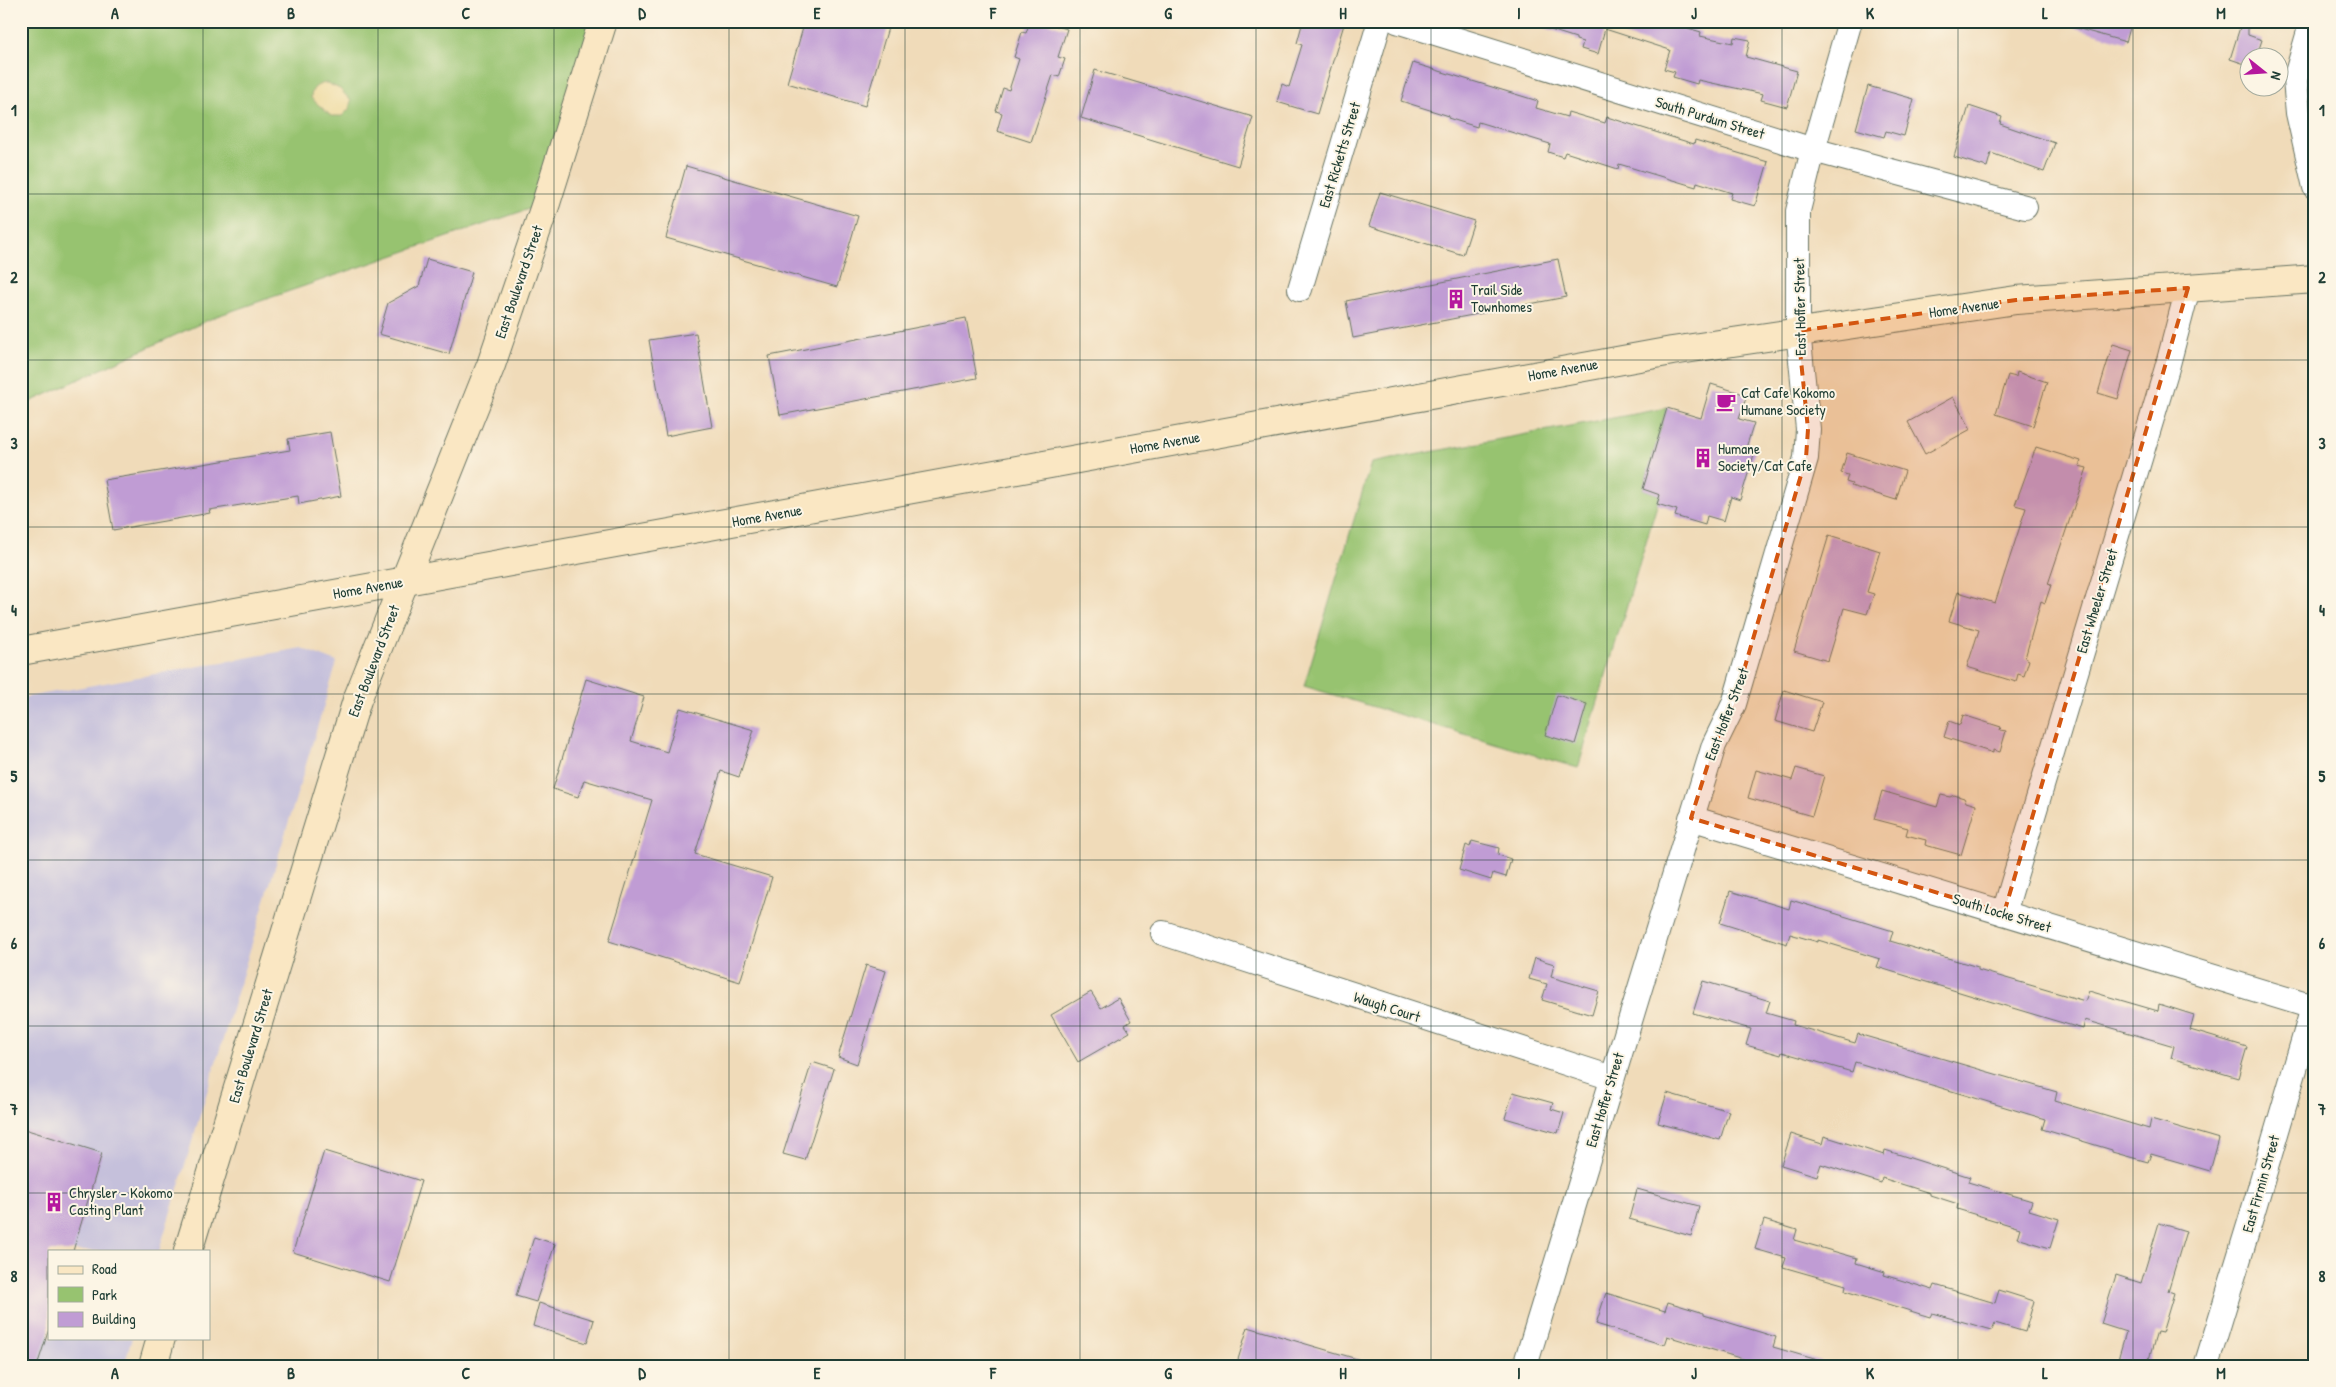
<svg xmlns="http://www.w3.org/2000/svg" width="2336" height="1387" viewBox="0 0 2336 1387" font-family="'Patrick Hand',sans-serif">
<rect width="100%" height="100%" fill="#fcf5e5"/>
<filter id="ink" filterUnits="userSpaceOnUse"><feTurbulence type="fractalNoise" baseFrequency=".02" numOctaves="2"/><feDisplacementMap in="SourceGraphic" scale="10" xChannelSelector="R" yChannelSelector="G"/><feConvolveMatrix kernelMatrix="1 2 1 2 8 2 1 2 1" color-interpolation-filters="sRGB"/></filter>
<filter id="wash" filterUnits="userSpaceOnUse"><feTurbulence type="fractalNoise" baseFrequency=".0096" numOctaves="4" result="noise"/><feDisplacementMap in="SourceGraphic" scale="20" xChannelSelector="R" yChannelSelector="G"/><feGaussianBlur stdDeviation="1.12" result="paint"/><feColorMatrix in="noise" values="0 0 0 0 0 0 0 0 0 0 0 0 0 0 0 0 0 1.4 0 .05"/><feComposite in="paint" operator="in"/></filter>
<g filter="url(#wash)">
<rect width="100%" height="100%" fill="#f0dbb9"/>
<polygon fill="#c5c0db" points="301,648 337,662 159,1251 49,1251 49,1338 132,1338 124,1366 21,1366 21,698"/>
<g fill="#97c370" stroke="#5b8052">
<polygon points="21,21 603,21 546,203 217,316 21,406"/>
<polygon points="1667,408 1643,489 1660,495 1578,768 1304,686 1371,463"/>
</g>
<path fill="#eeda9e" stroke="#868c69" d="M327 83 340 89 351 101 349 109 342 116H331L311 98C311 88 317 84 327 83Z"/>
<g id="blocks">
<g fill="#c09cd4">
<polygon points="805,21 890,21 865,106 787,83"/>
<polygon points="1030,21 1041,21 1067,29 1058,57 1065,59 1059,77 1053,75 1031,142 997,131 1002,113 996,111 1003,88 1009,90 1019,59 1014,57 1022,32 1026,33"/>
<polygon points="1303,21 1345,21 1317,114 1277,102 1282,84 1289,87 1302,45 1297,43"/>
<polygon points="1536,21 1665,21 1701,32 1700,36 1733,43 1734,37 1750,40 1746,57 1797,71 1787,107 1761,100 1763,94 1698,80 1697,84 1673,77 1675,72 1664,69 1670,50 1605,29 1598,54 1581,49 1583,42 1576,40 1576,38 1535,25"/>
<polygon points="2070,21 2132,21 2126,42 2069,26"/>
<polygon points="2242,21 2248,21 2248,35 2262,40 2256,58 2248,58 2248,65 2230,59"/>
<polygon points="1413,63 1538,101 1536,108 1567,117 1568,112 1605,123 1607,117 1694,144 1695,140 1768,162 1755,206 1730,199 1732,193 1697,182 1696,187 1619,164 1618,169 1565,152 1563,157 1548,152 1550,144 1478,122 1477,127 1448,118 1449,116 1401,101"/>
<polygon points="1095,70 1253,117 1238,166 1081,118"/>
<polygon points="1868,86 1914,99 1904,136 1886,131 1884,137 1856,129"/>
<polygon points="1969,106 2002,117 2000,124 2055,143 2044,172 1991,153 1987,167 1954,157"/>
<polygon points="686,166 858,216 837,287 666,238"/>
<polygon points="1380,192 1474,221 1463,255 1369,226"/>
<polygon points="427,259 472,272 449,354 379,334 388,303 419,286"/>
<polygon points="1558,259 1566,297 1353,338 1346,301"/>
<polygon points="966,318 977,378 780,415 769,356"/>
<polygon points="696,333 712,427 666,436 649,340"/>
<polygon points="2113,344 2132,350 2118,399 2098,393"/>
<polygon points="2017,372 2047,382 2033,426 1996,414 2008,375 2016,377"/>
<polygon points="1711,384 1747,395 1739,419 1754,423 1746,448 1755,451 1740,500 1731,497 1724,521 1707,516 1705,525 1675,516 1677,510 1657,504 1660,495 1643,489 1667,408 1701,418"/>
<polygon points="1953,397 1971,429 1925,454 1908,422"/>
<polygon points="330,432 341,496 299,504 298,496 209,510 210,513 113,530 104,480 290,450 288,439"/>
<polygon points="2036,447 2081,461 2079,466 2087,468 2048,584 2051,585 2045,603 2041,601 2025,658 2029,660 2024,676 2018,674 2016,682 1967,667 1979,630 1949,621 1958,592 1995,603 2026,508 2015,505"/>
<polygon points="1847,453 1905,471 1896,500 1851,486 1852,484 1846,482 1848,475 1841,473"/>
<polygon points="1829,535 1880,551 1867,592 1874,594 1867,614 1844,608 1828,661 1794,651"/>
<polygon points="586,679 644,697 631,741 667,752 680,708 754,730 739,777 721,771 695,854 772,877 740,982 609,941 652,800 584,780 578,797 553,789"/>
<polygon points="1784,690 1822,702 1812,732 1775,721"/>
<polygon points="1557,695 1587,704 1575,744 1545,735"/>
<polygon points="1963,715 2001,727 2000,730 2006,731 2000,752 1993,750 1993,753 1944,737 1949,721 1960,725"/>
<polygon points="1796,768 1824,776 1812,816 1748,798 1756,770 1792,780"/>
<polygon points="1882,791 1937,807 1941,795 1950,797 1954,795 1964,798 1966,802 1976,805 1961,855 1925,845 1926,840 1906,835 1908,828 1874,819"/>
<polygon points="1472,841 1499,848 1498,855 1511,859 1506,877 1493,873 1491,880 1459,870 1466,845 1470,847"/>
<polygon points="1730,891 1789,909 1791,900 1893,931 1890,941 1978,967 1978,970 2085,1001 2089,991 2158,1011 2159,1004 2194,1015 2190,1030 2247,1047 2238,1078 2171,1058 2174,1046 2085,1020 2083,1029 1989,1001 1877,967 1880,959 1818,940 1818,942 1790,934 1787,944 1720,923"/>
<polygon points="1535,958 1554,964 1551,977 1599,991 1592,1015 1542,1000 1547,984 1529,979"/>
<polygon points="866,965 886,971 857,1064 838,1057"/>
<polygon points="1703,981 1770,1001 1766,1013 1794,1021 1793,1025 1855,1043 1858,1034 2057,1092 2055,1101 2149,1129 2151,1119 2219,1139 2210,1171 2151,1154 2148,1162 2112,1152 2112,1150 2042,1129 2045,1119 1855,1062 1852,1072 1782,1052 1781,1055 1746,1045 1751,1029 1693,1013"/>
<polygon points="1091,992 1101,1008 1118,998 1131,1021 1125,1025 1130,1032 1078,1062 1051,1015"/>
<polygon points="812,1062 834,1069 805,1160 783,1154"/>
<polygon points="1513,1092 1553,1103 1551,1109 1564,1113 1558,1133 1505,1118"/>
<polygon points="1667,1093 1729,1111 1720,1140 1658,1123"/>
<polygon points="21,1128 102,1153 73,1251 49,1251 49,1329 37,1366 21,1366"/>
<polygon points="1791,1134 1822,1144 1824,1136 1884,1155 1885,1150 1970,1177 1968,1182 2032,1201 2029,1210 2059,1219 2050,1248 2017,1238 2020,1228 1957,1209 1958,1204 1930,1195 1930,1193 1882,1178 1881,1183 1821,1164 1817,1176 1781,1165"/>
<polygon points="324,1151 421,1181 390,1282 293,1252"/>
<polygon points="1637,1189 1699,1206 1691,1236 1629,1219"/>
<polygon points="1764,1220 1797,1230 1794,1240 1857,1258 1856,1263 1885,1272 1884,1275 1933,1290 1935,1285 1995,1303 1999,1290 2034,1301 2025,1332 1995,1323 1992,1330 1932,1313 1930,1317 1845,1291 1846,1285 1783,1267 1786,1258 1755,1249"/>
<polygon points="2159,1223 2186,1231 2168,1291 2174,1293 2162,1333 2157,1332 2147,1366 2116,1366 2126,1332 2101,1324 2116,1275 2141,1283"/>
<polygon points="534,1237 555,1244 536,1302 516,1296"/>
<polygon points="1606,1293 1665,1311 1668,1302 1704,1313 1704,1315 1776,1337 1773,1347 1821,1361 1821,1366 1766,1366 1667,1336 1664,1345 1596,1324"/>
<polygon points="539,1303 594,1320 587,1343 533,1326"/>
<polygon points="1248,1327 1364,1361 1363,1366 1236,1366"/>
</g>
</g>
</g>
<g filter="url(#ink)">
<use href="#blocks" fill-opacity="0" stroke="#687463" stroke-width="1"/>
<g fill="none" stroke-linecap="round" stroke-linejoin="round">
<defs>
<g id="minor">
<polyline points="1397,21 1813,150 2025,207"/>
<polyline points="2312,21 2295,80 2298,113 2315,187"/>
<polyline points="1300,289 1380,21"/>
<polyline points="1691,818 2313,1007"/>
<polyline points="2004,913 2167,368 2188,288"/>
<polyline points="1163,933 1612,1078"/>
<polyline points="1525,1366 1714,745 1734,704 1806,458 1808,429 1798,331 1798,211 1813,150 1850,21"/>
<polyline points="2206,1366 2250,1222 2315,1001"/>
</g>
<g id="secondary">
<polyline points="21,651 1672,351 2016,300 2315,279"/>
<polyline points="188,1251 357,700 491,365 546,203 603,21"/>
<polyline points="153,1366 161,1338"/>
</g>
</defs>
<use href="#minor" stroke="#687463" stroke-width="26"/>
<use href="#secondary" stroke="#687463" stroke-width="30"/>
<use href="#minor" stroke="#fff" stroke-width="24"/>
<use href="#secondary" stroke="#fae7c3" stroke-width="28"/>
</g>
</g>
<path fill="#d45610" fill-opacity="0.2" stroke="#d45610" stroke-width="4" stroke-dasharray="10 6" stroke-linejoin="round" d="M2188 288 2004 913 1691 818 1714 745 1734 704 1806 458 1808 429 1798 331 2016 300Z"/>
<path fill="none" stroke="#1f3d34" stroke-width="1" stroke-opacity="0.55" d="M203 21V1251M378 21V1366M554 21V1366M729 21V1366M905 21V1366M1080 21V1366M1256 21V1366M1431 21V1366M1607 21V1366M1782 21V1366M1958 21V1366M2133 21V1366M21 194H2315M21 360H2315M21 527H2315M21 694H2315M21 860H2315M21 1026H2315M21 1193H2315M203 1338V1366"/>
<defs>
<symbol id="building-bare" viewBox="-9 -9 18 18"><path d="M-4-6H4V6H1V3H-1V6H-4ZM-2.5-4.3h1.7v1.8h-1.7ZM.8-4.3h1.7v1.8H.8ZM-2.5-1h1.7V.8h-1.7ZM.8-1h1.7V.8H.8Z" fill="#b5179e" stroke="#fcf5e5" stroke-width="2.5" paint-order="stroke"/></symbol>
<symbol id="cafe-bare" viewBox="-9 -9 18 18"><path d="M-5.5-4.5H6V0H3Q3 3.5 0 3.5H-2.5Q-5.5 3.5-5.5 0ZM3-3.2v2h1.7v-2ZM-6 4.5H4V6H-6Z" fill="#b5179e" stroke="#fcf5e5" stroke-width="2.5" paint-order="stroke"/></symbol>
</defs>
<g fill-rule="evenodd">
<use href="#building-bare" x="1442" y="285" width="28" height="28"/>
<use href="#cafe-bare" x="1712" y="388" width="28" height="28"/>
<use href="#building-bare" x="1689" y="444" width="28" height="28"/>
<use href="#building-bare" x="40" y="1188" width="28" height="28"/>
</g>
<g text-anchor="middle" stroke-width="4" stroke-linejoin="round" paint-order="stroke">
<g font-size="15" fill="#1f3d34" stroke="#fcf5e5">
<text transform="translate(1710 118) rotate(17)" y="5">South Purdum Street</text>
<text transform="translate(1340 155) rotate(-73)" y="5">East Ricketts Street</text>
<text transform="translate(519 282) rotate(-71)" y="5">East Boulevard Street</text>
<text transform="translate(1800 307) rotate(-91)" y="5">East Hoffer Street</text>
<text transform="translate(1964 308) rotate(-8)" y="5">Home Avenue</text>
<text transform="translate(1563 370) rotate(-10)" y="5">Home Avenue</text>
<text transform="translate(1165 443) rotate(-10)" y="5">Home Avenue</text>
<text transform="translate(767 516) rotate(-10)" y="5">Home Avenue</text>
<text transform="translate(368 588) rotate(-10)" y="5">Home Avenue</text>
<text transform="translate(2097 601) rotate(-73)" y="5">East Wheeler Street</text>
<text transform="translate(374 661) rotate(-69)" y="5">East Boulevard Street</text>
<text transform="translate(1727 714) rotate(-69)" y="5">East Hoffer Street</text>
<text transform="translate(2002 913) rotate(17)" y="5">South Locke Street</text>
<text transform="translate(1387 1007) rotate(18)" y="5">Waugh Court</text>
<text transform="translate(251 1046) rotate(-73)" y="5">East Boulevard Street</text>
<text transform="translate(1605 1100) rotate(-73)" y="5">East Hoffer Street</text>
<text transform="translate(2261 1184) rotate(-74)" y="5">East Firmin Street</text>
</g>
<g font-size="15" fill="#1f3d34" stroke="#fcf5e5" text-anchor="start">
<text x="1471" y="295">Trail Side<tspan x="1471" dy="17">Townhomes</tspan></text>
<text x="1741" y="398">Cat Cafe Kokomo<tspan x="1741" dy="17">Humane Society</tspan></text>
<text x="1718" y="454">Humane<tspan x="1718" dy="17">Society/Cat Cafe</tspan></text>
<text x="69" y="1198">Chrysler - Kokomo<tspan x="69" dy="17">Casting Plant</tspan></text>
</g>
</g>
<rect width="2336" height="1387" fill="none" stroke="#fcf5e5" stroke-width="55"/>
<rect x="48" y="1250" width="162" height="90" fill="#fcf5e5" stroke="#a4ab9e"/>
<rect x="58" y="1266" width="25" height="8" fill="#fae7c3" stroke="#a4ab9e"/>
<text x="92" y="1274" font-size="15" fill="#1f3d34">Road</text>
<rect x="58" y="1287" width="25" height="15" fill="#97c370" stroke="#a4ab9e"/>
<text x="92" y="1300" font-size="15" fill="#1f3d34">Park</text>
<rect x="58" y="1312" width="25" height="15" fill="#c09cd4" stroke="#a4ab9e"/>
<text x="92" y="1324" font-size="15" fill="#1f3d34">Building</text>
<g transform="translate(2264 72) rotate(107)"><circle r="24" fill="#fcf5e5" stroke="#a4ab9e"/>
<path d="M0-4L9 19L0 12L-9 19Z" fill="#b5179e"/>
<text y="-8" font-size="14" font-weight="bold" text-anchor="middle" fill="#1f3d34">N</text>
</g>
<rect x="28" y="28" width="2280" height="1332" fill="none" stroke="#1f3d34" stroke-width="2"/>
<g font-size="16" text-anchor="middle" font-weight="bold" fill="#1f3d34">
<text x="115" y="19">A</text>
<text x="291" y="19">B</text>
<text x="466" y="19">C</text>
<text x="642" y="19">D</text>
<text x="817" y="19">E</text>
<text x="993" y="19">F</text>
<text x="1168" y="19">G</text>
<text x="1343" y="19">H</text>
<text x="1519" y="19">I</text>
<text x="1694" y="19">J</text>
<text x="1870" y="19">K</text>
<text x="2045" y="19">L</text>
<text x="2221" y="19">M</text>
<text x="14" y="116">1</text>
<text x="2322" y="116">1</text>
<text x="14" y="283">2</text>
<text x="2322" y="283">2</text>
<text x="14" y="449">3</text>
<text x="2322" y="449">3</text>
<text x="14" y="616">4</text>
<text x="2322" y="616">4</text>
<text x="14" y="782">5</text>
<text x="2322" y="782">5</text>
<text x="14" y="949">6</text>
<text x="2322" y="949">6</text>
<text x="14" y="1115">7</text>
<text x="2322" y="1115">7</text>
<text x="14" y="1282">8</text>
<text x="2322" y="1282">8</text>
<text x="115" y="1379">A</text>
<text x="291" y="1379">B</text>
<text x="466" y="1379">C</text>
<text x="642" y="1379">D</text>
<text x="817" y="1379">E</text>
<text x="993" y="1379">F</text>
<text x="1168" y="1379">G</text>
<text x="1343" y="1379">H</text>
<text x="1519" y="1379">I</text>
<text x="1694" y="1379">J</text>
<text x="1870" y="1379">K</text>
<text x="2045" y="1379">L</text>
<text x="2221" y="1379">M</text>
</g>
</svg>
